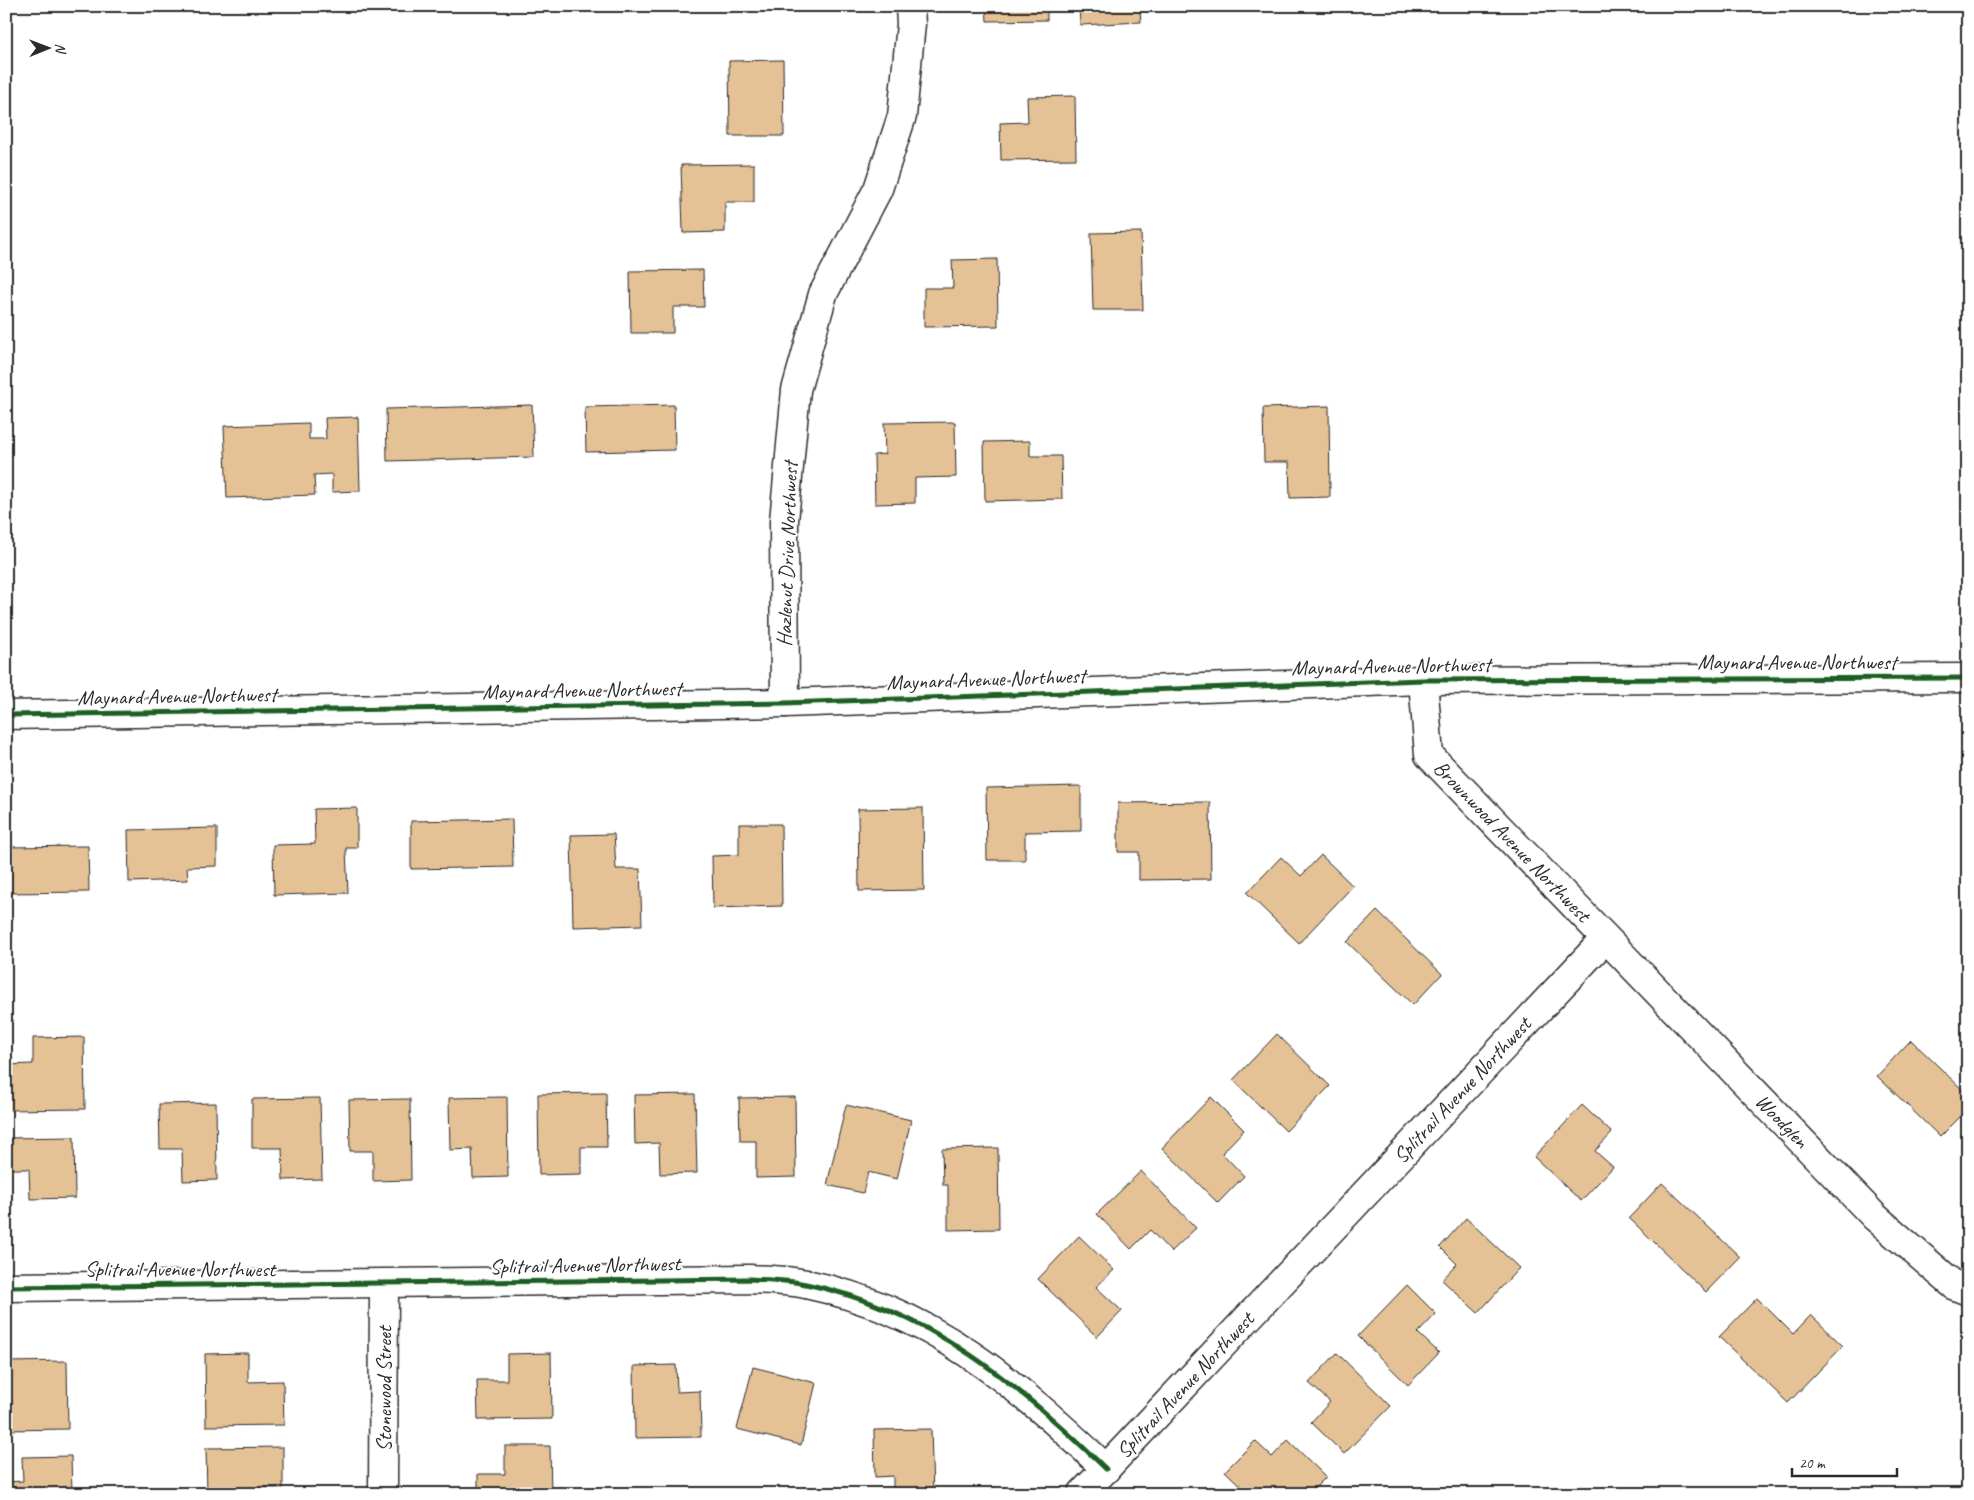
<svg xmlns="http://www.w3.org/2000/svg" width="1974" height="1500" viewBox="0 0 1974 1500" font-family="Caveat,sans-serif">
<rect width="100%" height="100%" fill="#fff"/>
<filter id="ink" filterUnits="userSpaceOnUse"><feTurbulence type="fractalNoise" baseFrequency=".02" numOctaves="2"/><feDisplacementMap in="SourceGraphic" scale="10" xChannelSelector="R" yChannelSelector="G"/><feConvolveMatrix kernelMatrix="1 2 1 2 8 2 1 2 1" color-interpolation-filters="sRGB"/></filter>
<g filter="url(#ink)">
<g fill="#e5c196" stroke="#2b2b2b">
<polygon points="986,6 1047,6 1047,20 987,21"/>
<polygon points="1079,6 1170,6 1170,8 1140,10 1141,22 1080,25"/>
<polygon points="783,60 784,136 730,136 729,61"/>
<polygon points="1075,96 1076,159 1001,160 1000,123 1028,122 1027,97"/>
<polygon points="754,164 754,202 725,202 725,232 683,233 681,165"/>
<polygon points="1141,232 1143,310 1093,310 1091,233"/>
<polygon points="997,259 998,326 924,327 924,288 953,288 952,260"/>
<polygon points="703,270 704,307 673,307 673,333 631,333 630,271"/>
<polygon points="532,405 534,457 387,461 386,409"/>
<polygon points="674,405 675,450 586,452 585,407"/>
<polygon points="1329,406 1330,497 1290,498 1289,462 1264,462 1263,408"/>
<polygon points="358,417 360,491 332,492 332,474 314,475 315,495 227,498 224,426 309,423 309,439 326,439 325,418"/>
<polygon points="955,422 956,477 915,478 915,503 875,504 874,455 885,454 884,423"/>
<polygon points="1030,441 1030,456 1061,456 1062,499 985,501 984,442"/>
<polygon points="1081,786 1081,831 1025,832 1025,860 987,860 986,788"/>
<polygon points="1210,802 1211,879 1139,880 1139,852 1118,852 1118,803"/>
<polygon points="357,808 357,848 346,848 348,893 274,895 273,845 315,844 314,809"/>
<polygon points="923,808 924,890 859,891 858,809"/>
<polygon points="512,819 513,867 411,869 411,821"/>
<polygon points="739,824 781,824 782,906 713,908 712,856 739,855"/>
<polygon points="217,828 217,866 187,867 188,880 129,882 128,830"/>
<polygon points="614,834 616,869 640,869 642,925 573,927 571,835"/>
<polygon points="88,846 89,892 6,893 6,847"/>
<polygon points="1321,855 1353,886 1299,943 1247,893 1281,857 1301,876"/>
<polygon points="1377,911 1442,974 1413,1005 1347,942"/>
<polygon points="1277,1034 1330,1086 1286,1131 1233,1080"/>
<polygon points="84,1037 85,1109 6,1110 6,1065 33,1064 33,1038"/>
<polygon points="1911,1040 1968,1095 1968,1109 1940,1137 1877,1076"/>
<polygon points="606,1093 607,1147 581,1147 581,1174 539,1175 538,1094"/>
<polygon points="695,1094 697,1173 660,1174 659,1143 635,1144 634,1095"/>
<polygon points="507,1097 508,1177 473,1178 472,1149 450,1150 449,1098"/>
<polygon points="795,1097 796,1177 756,1178 756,1141 740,1141 739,1098"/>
<polygon points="1211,1097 1244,1130 1222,1153 1244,1176 1218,1203 1162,1148"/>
<polygon points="320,1098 322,1179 283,1180 282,1148 252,1148 252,1099"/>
<polygon points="410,1099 411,1180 373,1181 373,1151 350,1151 349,1100"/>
<polygon points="216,1103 217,1180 183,1181 182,1149 160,1149 159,1104"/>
<polygon points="846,1105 911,1120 897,1179 868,1172 863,1193 827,1185"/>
<polygon points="1582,1105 1612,1133 1595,1151 1613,1167 1581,1201 1534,1157"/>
<polygon points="74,1137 75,1198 30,1199 29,1169 6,1169 6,1138"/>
<polygon points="998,1148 999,1229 948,1230 948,1185 943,1185 942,1149"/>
<polygon points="1141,1171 1196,1228 1171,1252 1150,1230 1131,1249 1097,1214"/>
<polygon points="1662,1183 1740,1257 1706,1292 1629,1218"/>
<polygon points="1466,1218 1519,1268 1478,1313 1442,1280 1457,1264 1440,1247"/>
<polygon points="1079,1236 1114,1270 1096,1287 1122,1311 1097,1337 1038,1279"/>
<polygon points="1407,1285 1436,1314 1418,1333 1439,1353 1408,1385 1358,1336"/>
<polygon points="1757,1298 1793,1334 1811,1315 1843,1346 1788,1403 1719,1337"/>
<polygon points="248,1353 248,1382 283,1381 284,1425 206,1426 205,1354"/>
<polygon points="551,1353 552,1419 478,1420 477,1380 507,1380 507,1354"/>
<polygon points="1337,1353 1391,1406 1344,1454 1311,1422 1330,1402 1309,1383"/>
<polygon points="67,1361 68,1429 6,1430 6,1362"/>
<polygon points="676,1365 677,1392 700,1391 701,1437 635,1438 634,1366"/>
<polygon points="753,1367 816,1383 801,1445 737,1429"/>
<polygon points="931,1429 933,1494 893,1494 893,1476 875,1477 874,1430"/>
<polygon points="1288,1440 1326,1477 1309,1494 1249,1494 1225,1471 1255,1441 1272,1457"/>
<polygon points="505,1446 550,1446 551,1494 478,1494 478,1474 505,1474"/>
<polygon points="283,1447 283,1488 255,1488 255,1494 207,1494 206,1448"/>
<polygon points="71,1456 72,1494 6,1494 6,1482 23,1481 22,1457"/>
</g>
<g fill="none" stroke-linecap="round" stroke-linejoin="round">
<defs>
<g id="minor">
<polyline points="1423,680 1429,755 1875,1217 1955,1286 1968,1291"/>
<polyline points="785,703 784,521 796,390 823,294 878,189 902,116 911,24 910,6"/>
<polyline points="6,715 785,703 1423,680 1968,678"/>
<path d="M6 1287 749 1279C767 1280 787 1280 806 1284 931 1310 1016 1383 1106 1469"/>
<polyline points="383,1494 384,1284"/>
<polyline points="1082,1494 1605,939"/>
</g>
</defs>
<use href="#minor" stroke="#2b2b2b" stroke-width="31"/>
<use href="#minor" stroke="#fff" stroke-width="28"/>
<defs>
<g id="cycleway">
<polyline points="6,715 785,703 1423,680 1968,678"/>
<path d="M6 1287 749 1279C767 1280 787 1280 806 1284 931 1310 1016 1383 1106 1469"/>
</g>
</defs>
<use href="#cycleway" stroke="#fff" stroke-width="8"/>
<use href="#cycleway" stroke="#1b5e20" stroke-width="5"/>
</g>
</g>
<g text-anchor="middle" stroke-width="4" stroke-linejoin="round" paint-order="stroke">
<g font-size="21" fill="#2b2b2b" stroke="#fff">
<text transform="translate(787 554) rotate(-88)" y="7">Hazlenut Drive Northwest</text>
<text x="1797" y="669">Maynard Avenue Northwest</text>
<text transform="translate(1391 666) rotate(-1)" y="7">Maynard Avenue Northwest</text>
<text transform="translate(986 679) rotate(-2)" y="7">Maynard Avenue Northwest</text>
<text transform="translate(582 690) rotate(-1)" y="7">Maynard Avenue Northwest</text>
<text transform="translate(177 696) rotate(-1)" y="7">Maynard Avenue Northwest</text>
<text transform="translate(1512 841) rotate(46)" y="7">Brownwood Avenue Northwest</text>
<text transform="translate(1462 1090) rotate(-47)" y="7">Splitrail Avenue Northwest</text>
<text transform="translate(1782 1121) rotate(46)" y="7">Woodglen</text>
<text transform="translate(585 1265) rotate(-1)" y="7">Splitrail Avenue Northwest</text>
<text x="180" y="1276">Splitrail Avenue Northwest</text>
<text transform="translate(1185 1385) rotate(-47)" y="7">Splitrail Avenue Northwest</text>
<text transform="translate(384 1389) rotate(-90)" y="7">Stonewood Street</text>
</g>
</g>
<rect width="1974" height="1500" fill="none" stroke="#fff" stroke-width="25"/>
<rect x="12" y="12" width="1949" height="1475" fill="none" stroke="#2b2b2b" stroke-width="2" filter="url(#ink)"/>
<g transform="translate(48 48) rotate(89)" stroke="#ffffff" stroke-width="4" paint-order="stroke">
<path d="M0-4L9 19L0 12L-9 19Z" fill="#2b2b2b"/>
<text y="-8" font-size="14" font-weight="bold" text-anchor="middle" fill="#2b2b2b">N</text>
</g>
<path d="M1792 1468v8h105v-8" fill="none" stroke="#2b2b2b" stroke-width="2.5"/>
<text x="1799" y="1468" font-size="15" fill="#2b2b2b" stroke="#ffffff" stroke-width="4" paint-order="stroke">20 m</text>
</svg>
